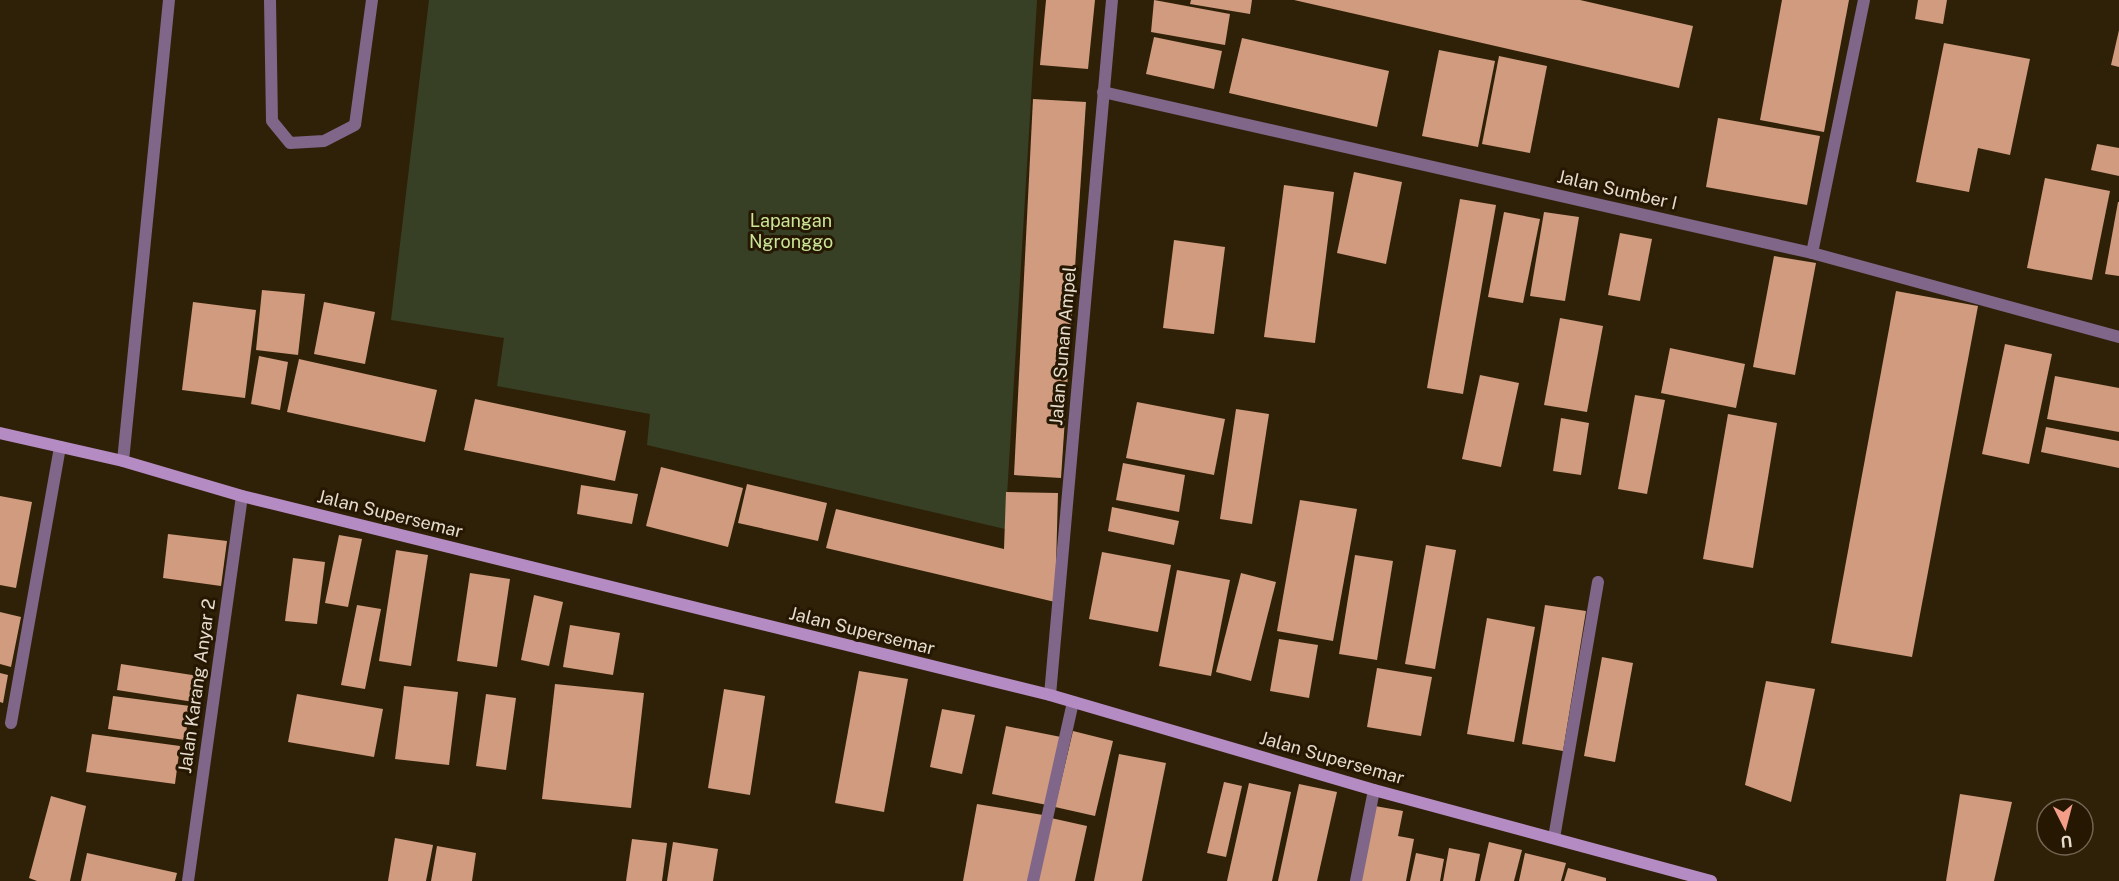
<svg xmlns="http://www.w3.org/2000/svg" width="2119" height="881" viewBox="0 0 2119 881" font-family="'Public Sans',sans-serif">
<rect width="100%" height="100%" fill="#2f2108"/>
<polygon fill="#374024" points="429,0 1037,0 1005,529 647,445 650,414 497,386 504,338 391,320"/>
<g fill="#d09b7e">
<polygon points="1046,0 1095,0 1088,69 1040,65"/>
<polygon points="1154,0 1230,14 1225,45 1151,32"/>
<polygon points="1191,0 1252,0 1250,14 1190,4"/>
<polygon points="1294,0 1580,0 1693,26 1679,88"/>
<polygon points="1782,0 1849,0 1824,132 1760,120"/>
<polygon points="1918,0 1947,0 1943,24 1915,19"/>
<polygon points="2119,30 2119,67 2111,65"/>
<polygon points="1154,37 1222,51 1214,89 1146,74"/>
<polygon points="1242,38 1389,71 1377,127 1229,93"/>
<polygon points="1944,43 2030,59 2010,155 1978,148 1969,192 1916,182"/>
<polygon points="1439,50 1495,61 1478,147 1422,136"/>
<polygon points="1499,56 1547,66 1530,153 1482,144"/>
<polygon points="1033,99 1086,102 1061,478 1014,475"/>
<polygon points="1718,118 1820,136 1807,205 1706,187"/>
<polygon points="2097,144 2119,148 2119,176 2091,170"/>
<polygon points="1354,172 1402,182 1386,264 1337,253"/>
<polygon points="2045,178 2110,191 2092,280 2027,268"/>
<polygon points="1284,185 1334,192 1315,343 1264,337"/>
<polygon points="1460,199 1496,205 1463,394 1427,388"/>
<polygon points="2118,202 2119,202 2119,276 2105,274"/>
<polygon points="1504,212 1540,219 1523,303 1488,297"/>
<polygon points="1544,212 1579,217 1565,301 1530,296"/>
<polygon points="1620,233 1652,239 1640,301 1608,295"/>
<polygon points="1174,240 1225,247 1214,334 1163,328"/>
<polygon points="1774,256 1816,263 1795,375 1753,367"/>
<polygon points="262,290 305,294 298,355 256,350"/>
<polygon points="1896,291 1978,306 1912,657 1831,643"/>
<polygon points="193,302 256,310 245,398 182,390"/>
<polygon points="324,302 375,312 365,364 314,354"/>
<polygon points="1560,318 1603,326 1587,412 1544,405"/>
<polygon points="2005,344 2052,354 2029,464 1982,454"/>
<polygon points="1670,348 1745,364 1736,408 1661,393"/>
<polygon points="259,356 288,362 280,410 251,404"/>
<polygon points="299,359 437,390 425,442 287,412"/>
<polygon points="1480,375 1519,383 1501,467 1462,459"/>
<polygon points="2055,376 2119,388 2119,432 2047,419"/>
<polygon points="1635,395 1665,400 1647,494 1618,489"/>
<polygon points="475,399 626,431 615,481 464,450"/>
<polygon points="1137,402 1225,419 1214,475 1126,458"/>
<polygon points="1236,409 1269,414 1252,524 1220,519"/>
<polygon points="1728,414 1777,423 1753,568 1703,559"/>
<polygon points="1561,418 1589,423 1581,475 1553,471"/>
<polygon points="2046,427 2119,441 2119,468 2041,452"/>
<polygon points="1123,463 1185,475 1179,512 1116,500"/>
<polygon points="661,467 743,488 728,547 646,526"/>
<polygon points="747,484 827,503 818,541 738,523"/>
<polygon points="581,485 638,494 632,524 577,514"/>
<polygon points="1006,492 1058,493 1055,602 826,548 836,509 1004,549"/>
<polygon points="0,496 32,502 16,588 0,585"/>
<polygon points="1300,500 1357,509 1333,641 1277,631"/>
<polygon points="1112,507 1179,521 1174,545 1108,531"/>
<polygon points="168,534 227,541 221,586 163,578"/>
<polygon points="339,535 362,539 348,607 325,603"/>
<polygon points="1426,545 1456,550 1435,669 1405,664"/>
<polygon points="396,550 428,555 411,666 379,661"/>
<polygon points="1102,552 1171,565 1158,632 1089,619"/>
<polygon points="1355,555 1393,561 1377,660 1339,654"/>
<polygon points="293,558 325,562 317,624 285,621"/>
<polygon points="1177,570 1230,580 1211,676 1159,666"/>
<polygon points="470,573 510,579 497,667 457,661"/>
<polygon points="1241,573 1276,582 1251,681 1216,672"/>
<polygon points="534,595 563,602 549,666 521,660"/>
<polygon points="357,605 381,609 365,689 341,685"/>
<polygon points="1545,605 1586,611 1563,751 1522,744"/>
<polygon points="0,612 21,617 11,667 0,664"/>
<polygon points="1487,618 1535,627 1514,742 1467,734"/>
<polygon points="570,625 620,633 613,675 563,667"/>
<polygon points="1279,639 1318,645 1309,698 1270,691"/>
<polygon points="1602,657 1633,663 1615,762 1584,756"/>
<polygon points="121,664 205,677 200,703 117,690"/>
<polygon points="1377,668 1432,677 1421,736 1367,727"/>
<polygon points="859,671 908,679 884,812 835,803"/>
<polygon points="0,673 8,675 3,703 0,702"/>
<polygon points="1766,681 1815,689 1791,802 1745,785"/>
<polygon points="555,684 644,693 631,808 542,799"/>
<polygon points="404,686 458,692 449,765 395,759"/>
<polygon points="724,689 765,696 750,795 708,788"/>
<polygon points="297,694 383,709 374,757 288,742"/>
<polygon points="486,694 516,698 506,770 476,766"/>
<polygon points="113,696 190,706 185,740 108,729"/>
<polygon points="942,709 975,715 962,774 930,767"/>
<polygon points="1006,726 1061,737 1047,805 992,794"/>
<polygon points="1073,731 1113,741 1095,816 1055,807"/>
<polygon points="92,734 180,746 175,784 86,772"/>
<polygon points="1119,754 1166,763 1142,881 1094,881"/>
<polygon points="1224,782 1242,786 1226,857 1207,853"/>
<polygon points="1249,783 1291,792 1272,881 1227,881"/>
<polygon points="1299,784 1337,792 1317,881 1278,881"/>
<polygon points="1960,794 2012,802 1994,881 1946,881"/>
<polygon points="51,796 86,806 70,881 37,881 29,878"/>
<polygon points="977,804 1043,815 1031,881 963,881"/>
<polygon points="1375,806 1403,811 1398,836 1414,839 1406,881 1360,881"/>
<polygon points="1051,818 1087,826 1075,881 1036,881"/>
<polygon points="395,838 433,845 426,881 388,881"/>
<polygon points="632,839 667,843 662,881 626,881"/>
<polygon points="673,842 718,849 713,881 667,881"/>
<polygon points="1489,842 1522,850 1514,881 1480,881"/>
<polygon points="437,846 476,853 472,881 431,881"/>
<polygon points="1449,848 1480,854 1475,881 1443,881"/>
<polygon points="87,853 177,873 175,881 81,881"/>
<polygon points="1416,853 1444,859 1440,881 1410,881"/>
<polygon points="1525,853 1566,863 1561,881 1519,881"/>
<polygon points="1568,868 1606,878 1606,881 1564,881"/>
</g>
<g fill="none" stroke-linecap="round" stroke-linejoin="round">
<g stroke="#806689" stroke-width="12">
<polyline points="270,0 272,121 290,143 324,141 355,125 372,0"/>
<polyline points="123,461 169,0"/>
</g>
<g stroke="#806689" stroke-width="12">
<polyline points="1103,92 1812,253 2119,337"/>
<polyline points="1812,253 1864,0"/>
<polyline points="1050,695 1112,0"/>
<polyline points="11,723 60,447"/>
<polyline points="1554,838 1598,582"/>
<polyline points="188,881 242,496"/>
<polyline points="1033,881 1073,702"/>
<polyline points="1356,881 1374,790"/>
</g>
<polyline stroke="#b58bc3" stroke-width="12" points="0,433 123,461 242,496 1050,695 1374,790 1711,881"/>
</g>
<g text-anchor="middle" stroke-width="6" stroke-linejoin="round" paint-order="stroke">
<g font-size="18" fill="#e6dcce" stroke="#251701">
<text transform="translate(1617 190) rotate(13)" y="6">Jalan Sumber I</text>
<text transform="translate(1063 346) rotate(-85)" y="6">Jalan Sunan Ampel</text>
<text transform="translate(390 514) rotate(14)" y="6">Jalan Supersemar</text>
<text transform="translate(862 631) rotate(14)" y="6">Jalan Supersemar</text>
<text transform="translate(197 686) rotate(-82)" y="6">Jalan Karang Anyar 2</text>
<text transform="translate(1332 758) rotate(16)" y="6">Jalan Supersemar</text>
</g>
<g font-size="18" fill="#cbe596" stroke="#251701">
<text x="791" y="227">Lapangan<tspan x="791" dy="21">Ngronggo</tspan></text>
</g>
</g>
<g transform="translate(2065 827) rotate(174)"><circle r="28" fill="#251701" stroke="#726653" stroke-width="1.5"/>
<path d="M0-4.5L10 22L0 15L-10 22Z" fill="#f49e89"/>
<text y="-9" font-size="16" font-weight="bold" text-anchor="middle" fill="#e6dcce">U</text>
</g>
</svg>
